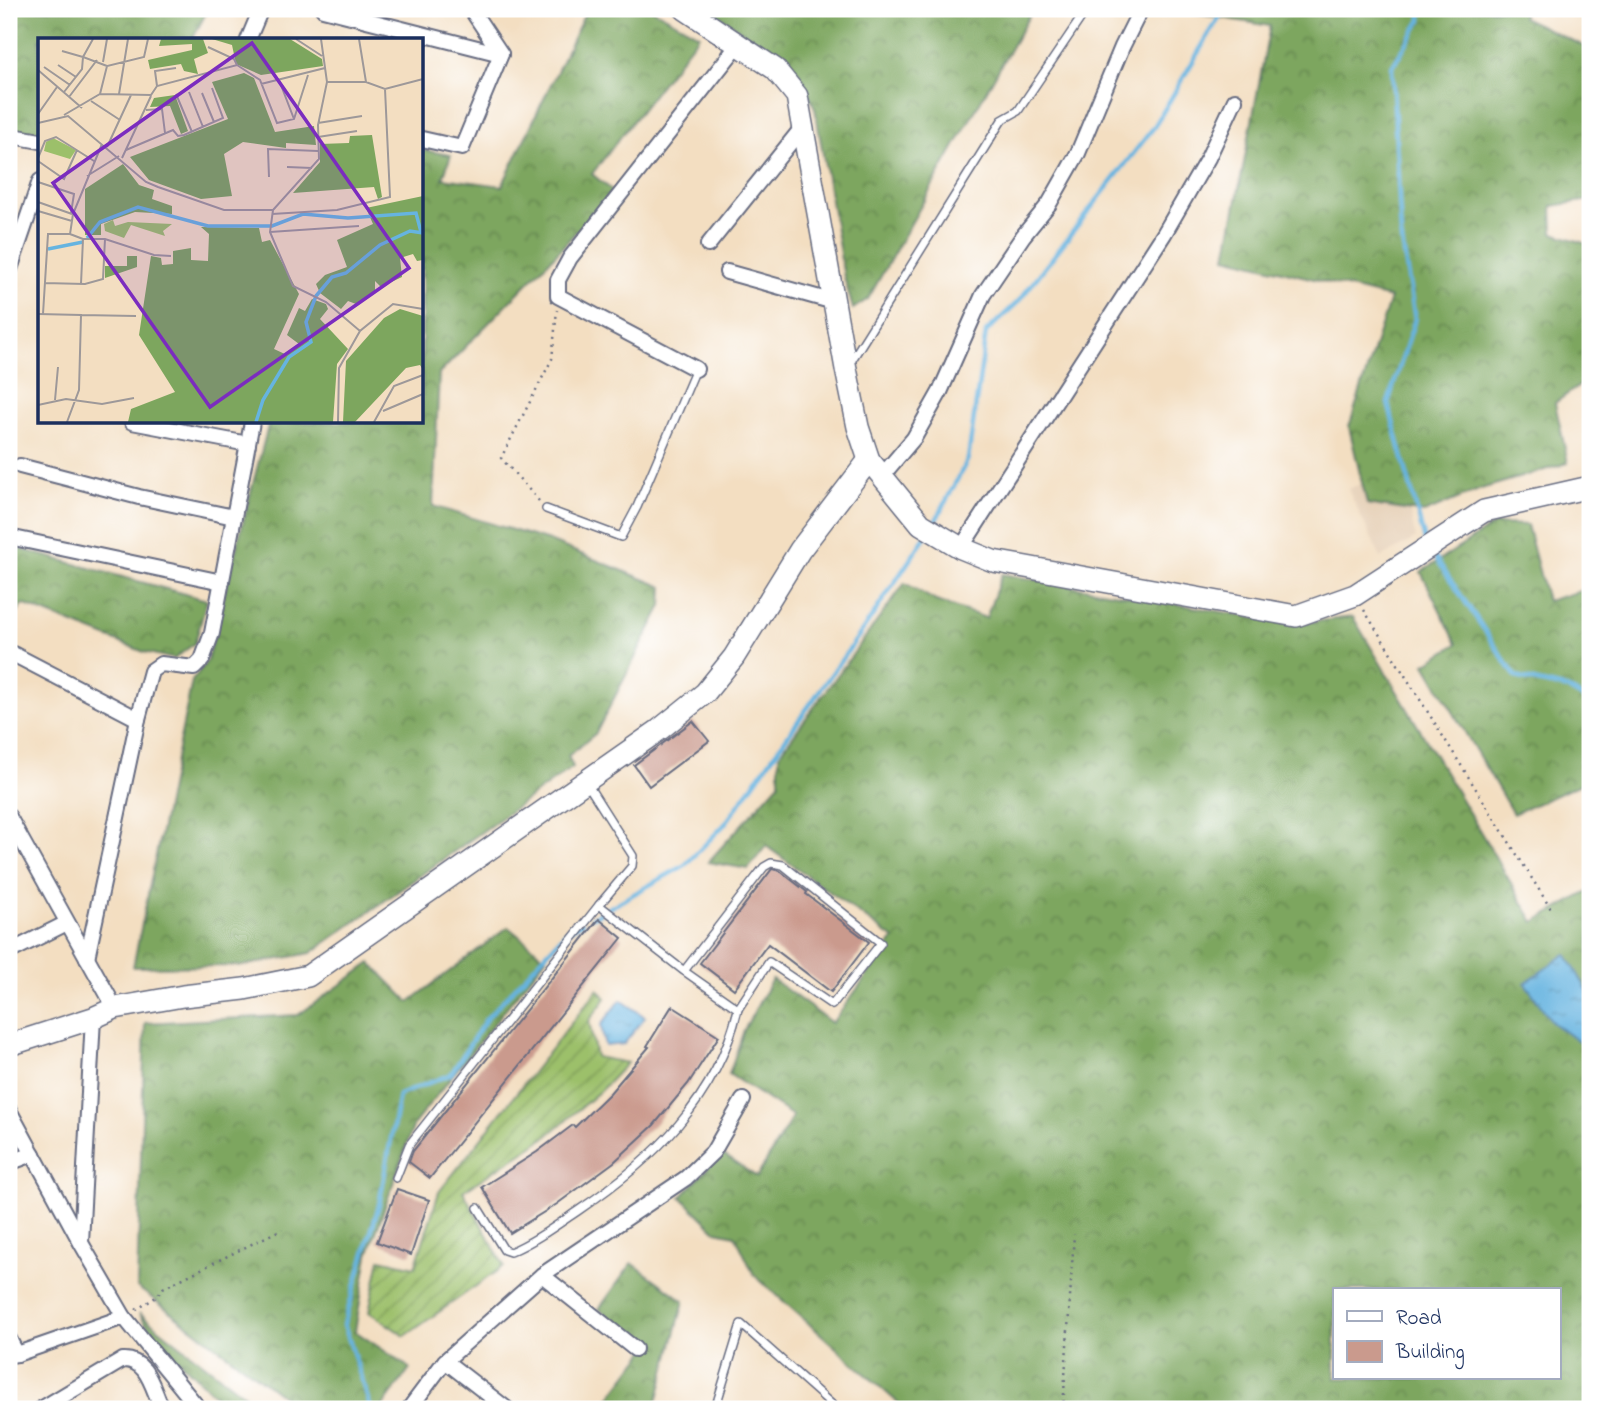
<svg xmlns="http://www.w3.org/2000/svg" width="1599" height="1418" viewBox="0 0 1599 1418" font-family="'Indie Flower',sans-serif">
<defs>
<pattern id="forest-crowns" width="20" height="18" patternUnits="userSpaceOnUse" patternTransform="scale(1.75)"><rect width="20" height="18" fill="#7da65e"/><path d="M2 6a3 3 0 1 1 6 0M12 15a3 3 0 1 1 6 0" fill="none" stroke="#668851"/></pattern>
<pattern id="garden-furrows" width="10" height="10" patternUnits="userSpaceOnUse" patternTransform="scale(1.75)"><rect width="10" height="10" fill="#9cc06a"/><path d="M-1 1l2-2M0 10L10 0M9 11l2-2" fill="none" stroke="#7e9c5a"/></pattern>
<pattern id="water-ripples" width="26" height="14" patternUnits="userSpaceOnUse" patternTransform="scale(1.75)"><rect width="26" height="14" fill="#66b4e0"/><path d="M2 4q2-2 4 0t4 0M15 11q2-2 4 0t4 0" fill="none" stroke="#5393b9"/></pattern>
</defs>
<rect width="100%" height="100%" fill="#fff"/>
<filter id="ink" filterUnits="userSpaceOnUse"><feTurbulence type="fractalNoise" baseFrequency=".0143" numOctaves="2"/><feDisplacementMap in="SourceGraphic" scale="14" xChannelSelector="R" yChannelSelector="G"/><feConvolveMatrix kernelMatrix="1 2 1 2 8 2 1 2 1" color-interpolation-filters="sRGB"/></filter>
<filter id="wash" filterUnits="userSpaceOnUse"><feTurbulence type="fractalNoise" baseFrequency=".00686" numOctaves="4" result="noise"/><feDisplacementMap in="SourceGraphic" scale="28" xChannelSelector="R" yChannelSelector="G"/><feGaussianBlur stdDeviation="1.57" result="paint"/><feColorMatrix in="noise" values="0 0 0 0 0 0 0 0 0 0 0 0 0 0 0 0 0 1.4 0 .05"/><feComposite in="paint" operator="in"/></filter>
<g filter="url(#wash)">
<rect width="100%" height="100%" fill="#f3dec1"/>
<polygon fill="#e6d0b7" points="1399,469 1416,538 1381,558 1348,489"/>
<g fill="url(#forest-crowns)" stroke="#4c6a5e" stroke-width="2" fill-rule="evenodd">
<polygon points="9,9 208,9 192,40 40,40 40,144 9,130"/>
<polygon points="587,9 652,9 699,35 592,174 613,191 556,254 439,374 433,506 549,541 663,587 662,606 596,733 568,756 573,767 311,953 242,966 133,967 192,681 207,661 269,422 422,422 422,150 451,155 443,178 502,186"/>
<polygon points="710,9 1033,9 868,299 853,309 844,277 815,108 798,71"/>
<polygon points="1168,9 1525,9 1522,17 1590,49 1590,200 1552,206 1553,233 1590,245 1590,378 1555,403 1568,463 1481,489 1424,513 1367,504 1349,427 1390,298 1226,257 1270,26"/>
<polygon points="1495,524 1527,525 1547,601 1590,588 1590,780 1513,814 1425,664 1457,644 1421,572"/>
<polygon points="9,546 207,600 195,643 174,659 144,652 23,604 9,626"/>
<path d="M1002 574 1293 624 1353 617 1534 922 1590 891V1409H905L754 1275 735 1235 716 1231 681 1197 721 1153 757 1177 793 1116 729 1074 744 1030 772 979 832 1023 894 939 766 846 748 869 708 862 779 783V755L905 583 936 601 986 618ZM1335 1290H1559V1378H1335Z"/>
<polygon points="508,927 546,958 414,1124 368,1255 355,1331 410,1368 381,1409 300,1409 137,1287 145,1023 298,1015 371,963 409,1002"/>
<polygon points="632,1263 684,1301 655,1409 601,1409 648,1347 599,1309"/>
<polygon points="139,1313 262,1409 229,1409 154,1336"/>
</g>
<polygon fill="url(#garden-furrows)" stroke="#5c7864" stroke-width="2" points="598,989 606,998 589,1021 596,1057 627,1063 600,1091 546,1137 463,1191 504,1266 405,1336 369,1312 380,1259 415,1267 439,1192"/>
<g fill="url(#water-ripples)" stroke="#40729f" stroke-width="2">
<polygon points="1566,954 1590,995 1590,1036 1580,1043 1553,1023 1525,983"/>
<polygon points="621,1000 645,1017 624,1044 605,1046 601,1025"/>
</g>
<g fill="none" stroke-linecap="round" stroke-linejoin="round">
<g stroke="#66b4e0" stroke-width="4.5">
<polyline points="1421,9 1421,20 1392,67 1401,235 1415,319 1388,403 1425,541"/>
<polyline points="934,524 968,459 986,332 1018,302 1154,127 1224,9"/>
<polyline points="1431,551 1516,677 1568,689 1590,702"/>
<polyline points="593,917 685,865 725,824 867,624 927,534"/>
<polyline points="371,1409 344,1324 379,1205 399,1095 451,1074 486,1019 566,932 582,923"/>
</g>
</g>
<g id="blocks">
<g fill="#ca9a8d">
<polygon points="693,721 709,741 649,786 634,765"/>
<polygon points="772,869 780,871 807,892 806,894 869,942 831,992 768,944 734,989 700,963"/>
<polygon points="599,919 622,938 430,1178 409,1162 413,1151"/>
<polygon points="672,1006 719,1036 688,1084 654,1125 614,1162 557,1204 510,1233 482,1187 537,1152 573,1125 575,1127 610,1093 649,1047 647,1046"/>
<polygon points="397,1189 429,1200 411,1255 377,1242"/>
</g>
</g>
</g>
<g filter="url(#ink)">
<use href="#blocks" fill-opacity="0" stroke="#676c81" stroke-width="2"/>
<g fill="none" stroke-linecap="round" stroke-linejoin="round">
<defs>
<g id="lane">
<polyline points="850,363 1002,120 1018,111 1087,9"/>
<polyline points="546,509 621,537 637,507 696,369"/>
<polyline points="586,782 633,856 632,866 599,905 684,971 738,1009 769,962 832,1005 881,943 783,865 771,863 764,867 684,971"/>
<polyline points="396,1178 409,1145 599,905"/>
<path d="M478 1208 504 1250 510 1252C534 1242 557 1225 579 1210 653 1160 717 1100 738 1009"/>
<polyline points="715,1409 741,1324 837,1409"/>
</g>
<g id="street">
<polyline points="323,9 501,54"/>
<polyline points="248,40 261,9"/>
<polyline points="9,139 13,136 40,141"/>
<polyline points="422,139 462,148 501,54 471,9"/>
<polyline points="708,245 802,128"/>
<polyline points="9,272 40,181"/>
<polyline points="727,272 834,302"/>
<polyline points="696,369 558,296 558,280 570,258 738,45"/>
<polyline points="132,422 248,444"/>
<polyline points="20,466 139,497 234,517"/>
<polyline points="881,477 914,438 940,392 983,295 1023,236 1049,204 1078,153 1122,47 1141,9"/>
<polyline points="9,537 222,582"/>
<polyline points="961,548 1164,234 1208,158 1235,100"/>
<polyline points="9,660 13,654 138,719"/>
<polyline points="9,817 115,1008"/>
<polyline points="9,952 67,923"/>
<polyline points="87,958 138,719 151,671 161,664 194,668 202,660 212,633 252,422"/>
<polyline points="9,1110 81,1243 124,1317 199,1409"/>
<polyline points="9,1163 33,1154"/>
<polyline points="81,1242 93,1018"/>
<polyline points="542,1275 635,1349"/>
<polyline points="9,1339 17,1354 10,1355"/>
<polyline points="17,1354 124,1317"/>
<polyline points="445,1361 507,1409"/>
<path d="M41 1409 123 1360C147 1359 152 1387 161 1406L167 1409"/>
<polyline points="409,1409 445,1361 542,1275 686,1178 713,1152 743,1100"/>
</g>
<g id="secondary">
<polyline points="685,9 775,69 797,96 846,369 858,427 869,460 921,524 961,548 993,561 1296,616 1355,595 1484,511 1590,487"/>
<polyline points="9,1045 93,1018 115,1008 183,996 244,989 308,976 659,730 705,693 734,657 800,550 869,460"/>
</g>
</defs>
<use href="#lane" stroke="#676c81" stroke-width="10"/>
<use href="#street" stroke="#676c81" stroke-width="18"/>
<use href="#secondary" stroke="#676c81" stroke-width="24"/>
<g stroke="#676c81" stroke-width="2.5" stroke-dasharray="2 5" stroke-linecap="butt">
<polyline points="539,501 501,458 552,359 557,310"/>
<polyline points="1364,610 1551,909"/>
<polyline points="136,1310 156,1297 163,1288 282,1229"/>
<polyline points="1063,1409 1074,1234"/>
</g>
<use href="#lane" stroke="#fff" stroke-width="7"/>
<use href="#street" stroke="#fff" stroke-width="14"/>
<use href="#secondary" stroke="#fff" stroke-width="21"/>
</g>
</g>
<g transform="translate(38 38)">
<rect width="385" height="385" fill="#f3dec1"/>
<path d="M123 1H165L170 15 156 21 160 36 146 33 143 26 112 31 110 22 154 12V6L121 8ZM174 1H252L284 21 285 28 223 37 198 26 194 7ZM206 35 216 40 237 94 276 88 278 107 248 105V110L205 104 186 116 194 158 163 161 111 142 92 119 190 81 174 44ZM137 57 150 93 143 96 132 68 112 69 116 60ZM334 97 344 159 340 161 336 149 255 155 282 124V106L311 105 312 98ZM85 126 101 147 116 152 114 161 134 168V176L97 174 63 186V197H47V151ZM385 158V222L379 223 375 216 362 220 364 239 343 249 337 243V255L318 266 310 263 303 271 282 255 278 246 287 237 309 229 299 202 335 186 328 170ZM163 189 221 190 224 204 232 202 261 256 236 311 249 317 261 306 249 297 261 270 267 273 274 261 288 266 290 271 282 281 310 311 299 326 295 384H90L93 371 137 354 101 297 113 218 123 220 124 227 135 226V213L153 210V222L170 223 171 196ZM89 218H99V229L67 240V228H89ZM362 271 385 278V332L382 327 368 330 317 384H305L308 323 346 280Z" fill="#7da65e"/>
<path d="M15 100 38 112 32 121 6 113 8 104Z" fill="#9cc06a"/>
<path d="M75 182 77 188 90 184 134 186 125 193 127 198 93 187 86 200 67 193 66 186Z" fill="#9cc06a"/>
<path fill="none" stroke="#66b4e0" stroke-width="3.5" d="M49 200 62 184 100 169 170 188H234L265 176 310 180 378 175 383 194M10 211 45 204M218 384 225 362 251 319 273 304 268 284 278 258 294 239 308 235 342 207 372 193 385 195"/>
<path fill="none" stroke="#9d9899" stroke-width="2" d="M55 1 45 19 69 28M258 1 284 18M283 1 289 44 280 87 281 121 235 172 232 194 255 248 288 264 322 293M321 1 328 44M170 9 196 21 199 27M24 13 45 19 44 31 26 54M65 24 69 1M20 27 38 39M6 29 32 47M0 32 44 70M241 42 256 81M289 44H328L347 51 385 41M223 46 287 30M119 48 117 33 138 30M151 54 165 89M164 55 176 84M62 56 69 28 106 19 110 1M81 56 90 1M138 56 154 94M31 59 59 22M53 63 82 82M108 72 124 71 127 95M0 76 19 49M26 77 62 56 113 57 119 48 199 27 222 42 239 85 256 81 270 37M0 85 30 78 108 144 120 149 186 172H235M280 85 324 78M280 99 319 93M69 109 93 57M88 112 135 92 140 98 146 97 185 80 174 50M0 120 7 103 18 99 56 123M84 120 113 58M0 123 26 141 39 112M249 129 274 130M49 138 81 118M231 139 230 111 280 113M0 144 36 156 33 175M0 164 34 176M0 173 34 183M234 176 299 172 352 159 347 51M232 194 321 188M45 201H67L116 217 133 218M6 245 47 246 65 241 67 201M43 246 45 201 32 196 35 176 64 106M0 276 43 277 41 352 29 384M5 276 10 196H32M43 277 98 278M17 362 20 329M0 367 28 361 64 366 96 360M345 373 385 356M300 384 301 330 322 293 355 266 385 271M336 384 356 348 385 337"/>
<path fill="#7b2cbf" fill-opacity="0.15" stroke="#7b2cbf" stroke-width="3.5" d="M214 5 371 230 172 369 15 145Z"/>
<rect width="385" height="385" fill="none" stroke="#1b2f5e" stroke-width="3.5"/>
</g>
<rect width="1599" height="1418" fill="none" stroke="#fff" stroke-width="35"/>
<rect x="1333" y="1288" width="228" height="91" fill="#ffffff" stroke="#a4acbf" stroke-width="2"/>
<rect x="1347" y="1311" width="35" height="10" fill="#ffffff" stroke="#a4acbf" stroke-width="2"/>
<text x="1396" y="1324" font-size="21" fill="#1b2f5e">Road</text>
<rect x="1347" y="1341" width="35" height="21" fill="#ca9a8d" stroke="#a4acbf" stroke-width="2"/>
<text x="1396" y="1358" font-size="21" fill="#1b2f5e">Building</text>
</svg>
